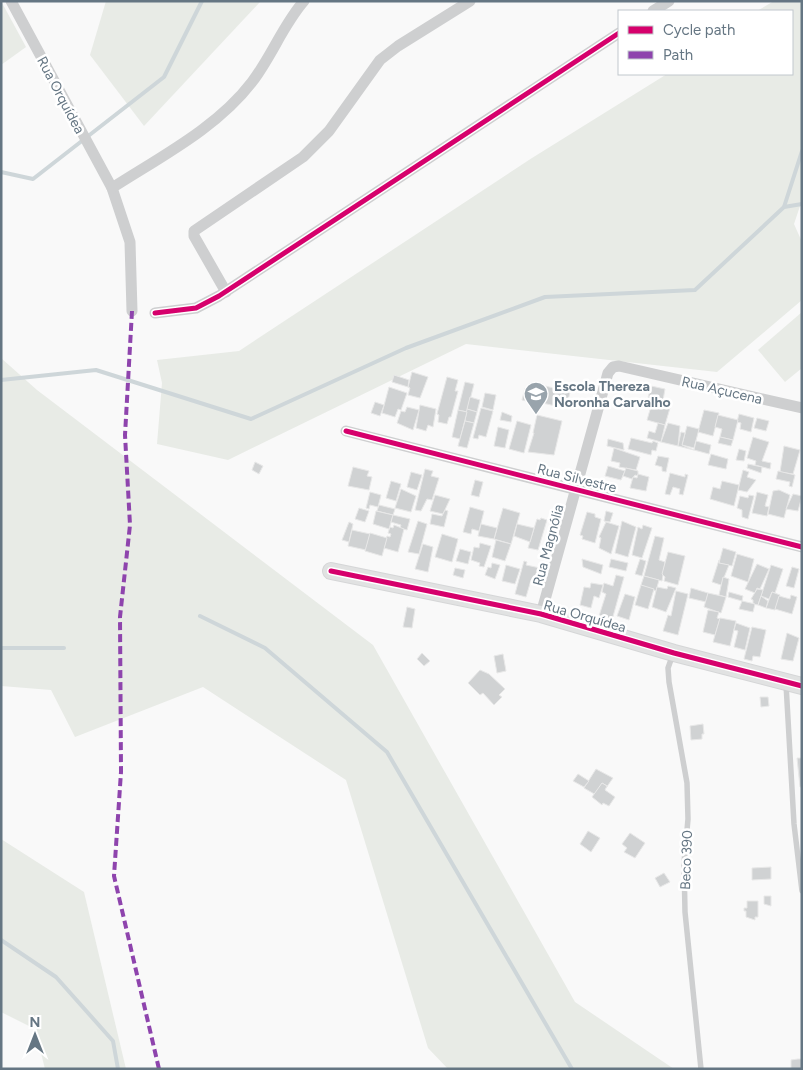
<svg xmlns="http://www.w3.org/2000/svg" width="803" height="1070" viewBox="0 0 803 1070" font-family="Figtree,sans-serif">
<rect width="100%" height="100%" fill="#f9f9f9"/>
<g fill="#e8ebe6">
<polygon points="1,1 26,47 1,65"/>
<polygon points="106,1 261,1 144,126 90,55"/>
<polygon points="774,1 802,1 802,200 794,224 802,242 802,300 717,372 466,344 228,460 157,444 162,383 157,360 239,351 532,158 667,74 792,74 792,11 757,11"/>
<polygon points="802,312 802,368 785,382 758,350"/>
<polygon points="1,358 37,390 373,645 575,1002 674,1069 448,1069 428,1048 346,780 203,687 75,737 51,690 1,686"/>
<polygon points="1,839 84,892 126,1069 45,1069 35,1029 1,1012"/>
</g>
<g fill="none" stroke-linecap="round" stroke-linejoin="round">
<g stroke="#ced6d9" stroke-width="4">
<polyline points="1,172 33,179 164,77 202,1"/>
<polyline points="784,207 802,151"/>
<polyline points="1,380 96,370 251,419 406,348 545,297 695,290 784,207 802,204"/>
<polyline points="200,616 265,648 387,752 572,1069"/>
<polyline points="1,648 64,648"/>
<polyline points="1,940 56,977 113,1041 118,1069"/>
</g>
</g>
<g fill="#d0d2d3" stroke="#e8e8e8">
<polygon points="412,372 428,377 420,398 408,395 410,388 408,387"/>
<polygon points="394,375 409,380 408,387 392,382"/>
<polygon points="447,377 458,380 455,391 458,391 451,417 449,417 447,424 438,422 439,415 437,414"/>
<polygon points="465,382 474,384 467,412 458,410"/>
<polygon points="541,385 570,392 567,405 561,403 560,407 538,402"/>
<polygon points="651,386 665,389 662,406 647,402"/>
<polygon points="389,387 407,393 401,410 398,409 395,417 382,413"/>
<polygon points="525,388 539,391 536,403 522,400"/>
<polygon points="485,393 496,395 493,410 482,407"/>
<polygon points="470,397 480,400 477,412 467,409"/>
<polygon points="375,402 384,405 380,416 371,413"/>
<polygon points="652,403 670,408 665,425 647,420"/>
<polygon points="420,405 436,409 433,427 428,425 426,431 416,428"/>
<polygon points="407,407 419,410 413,430 397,423 401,411 405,412"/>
<polygon points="481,408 493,411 486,437 479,435 478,439 473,438"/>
<polygon points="467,409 477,412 474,423 465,421"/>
<polygon points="458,410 467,412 460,439 452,437"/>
<polygon points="704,410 719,413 713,436 698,432"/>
<polygon points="502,412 512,416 511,422 500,420"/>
<polygon points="739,414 754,418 751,432 740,429 741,423 737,422"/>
<polygon points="537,415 562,421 554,455 528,452 534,433 533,433"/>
<polygon points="718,415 738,420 733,440 720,437 722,429 715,427"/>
<polygon points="757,418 769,421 766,431 754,428"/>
<polygon points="465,421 474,423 467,448 458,446"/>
<polygon points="517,421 531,425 524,453 509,449"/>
<polygon points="658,423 665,425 661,442 647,438 649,431 655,433"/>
<polygon points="668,423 680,426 678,446 661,442"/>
<polygon points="687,426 699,429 694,448 682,445"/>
<polygon points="498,427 509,430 505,448 494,446"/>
<polygon points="681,432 685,433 682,445 694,450 678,446"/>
<polygon points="720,437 733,440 731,446 718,443"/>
<polygon points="753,437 769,442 762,461 771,463 770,469 755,465 756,461 747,458"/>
<polygon points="631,438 652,443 653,441 658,443 656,451 652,450 651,455 628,449"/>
<polygon points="608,439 623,443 624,450 607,446"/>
<polygon points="696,441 711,445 709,454 694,450"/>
<polygon points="784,446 800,450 793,474 780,472"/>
<polygon points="614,448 640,457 636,470 619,467 620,463 611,461"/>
<polygon points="739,449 746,451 744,461 736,460"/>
<polygon points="711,454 728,459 726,469 708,465"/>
<polygon points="658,456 669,458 666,472 662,471 662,467 655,465"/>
<polygon points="255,462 263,466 259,474 252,470"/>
<polygon points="748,464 762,467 761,473 747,468"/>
<polygon points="608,466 625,471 621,480 605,476"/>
<polygon points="353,467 369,471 367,476 372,477 369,490 348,486"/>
<polygon points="626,468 638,471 638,476 635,475 632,479 623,476"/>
<polygon points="425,469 433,471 431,476 439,478 432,500 427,499 421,511 415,510"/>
<polygon points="743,470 749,472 747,477 756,480 747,492 738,490"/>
<polygon points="778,471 795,475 792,487 789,486 790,482 776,479"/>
<polygon points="411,472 422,475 417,490 407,487"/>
<polygon points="670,473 685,477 685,474 688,475 683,495 679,494 680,489 673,487 670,495 665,494"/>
<polygon points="638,474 649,477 646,491 630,488 633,477 637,478"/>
<polygon points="475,480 483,482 479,497 471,495"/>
<polygon points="391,481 401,484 396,501 386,498"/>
<polygon points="722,481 739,485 734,506 710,499 713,487 720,489"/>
<polygon points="401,489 416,496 411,512 395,508"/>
<polygon points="779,490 790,495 784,518 768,514 773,491"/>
<polygon points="370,492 381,495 378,507 370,505 369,509 366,508"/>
<polygon points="757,492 768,495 765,506 769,507 767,516 752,513"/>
<polygon points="793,494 802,496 798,511 786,509"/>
<polygon points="435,495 450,499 443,514 430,511"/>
<polygon points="749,495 754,496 748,519 742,517 742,510 737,508 740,496 748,498"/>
<polygon points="379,505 395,509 393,515 377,511"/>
<polygon points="470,507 484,511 479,531 472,529 471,534 463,532"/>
<polygon points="359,508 369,511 365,522 355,519"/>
<polygon points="503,508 520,513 511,544 494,539"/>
<polygon points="445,510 448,511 444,527 430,524 432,514 442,516"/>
<polygon points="376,511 393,515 389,529 373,524"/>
<polygon points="606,511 613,513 610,522 604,521"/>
<polygon points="587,512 595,514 595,517 601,519 595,543 582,539 583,536 580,535"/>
<polygon points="393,515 410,519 407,530 400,528 401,525 391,522"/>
<polygon points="541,518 547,520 538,550 528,548 537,519 540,520"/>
<polygon points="418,521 427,524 419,554 408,552"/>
<polygon points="622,521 636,527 628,557 615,553"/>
<polygon points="349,522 353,524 349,542 342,540"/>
<polygon points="606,522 619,526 611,554 599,548 601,538 599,537"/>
<polygon points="481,524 497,528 494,539 478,536"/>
<polygon points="517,524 534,528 530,542 514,536"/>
<polygon points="394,525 404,529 398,552 384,548 387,536 390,537 391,534 388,533 390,527 393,528"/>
<polygon points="643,525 652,528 642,558 632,555 638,527 642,529"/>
<polygon points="352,530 370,534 366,550 348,546"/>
<polygon points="370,533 387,538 382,556 365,551"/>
<polygon points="442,534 458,539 452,562 435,557"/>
<polygon points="655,536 664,538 659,560 665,562 662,581 644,576"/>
<polygon points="496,540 511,544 505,561 492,557"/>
<polygon points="480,543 491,546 484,567 479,566 480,563 471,560 474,547 479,548"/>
<polygon points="423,544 433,547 428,572 415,569"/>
<polygon points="723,548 736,552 732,566 719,563"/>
<polygon points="460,549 471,552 468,564 456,561"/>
<polygon points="668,552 685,556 678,585 664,581 665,577 662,574"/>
<polygon points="737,554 754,559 748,582 731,576"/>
<polygon points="582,559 603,565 601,574 583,567"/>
<polygon points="611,559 628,563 626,571 609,567"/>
<polygon points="640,559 646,561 642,576 635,574"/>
<polygon points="719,560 719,563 729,565 721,585 712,582"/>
<polygon points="524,561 527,562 526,565 540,568 536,581 531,580 526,597 515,594"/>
<polygon points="492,563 500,565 495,579 485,575 488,567 491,568"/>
<polygon points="757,564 769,569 760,589 757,588 755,593 745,589"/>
<polygon points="506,565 520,569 515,584 502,581"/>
<polygon points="771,565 783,569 775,593 772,592 769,599 761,596"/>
<polygon points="792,567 799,569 794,588 786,586"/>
<polygon points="455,568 465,570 463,578 453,575"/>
<polygon points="616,575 624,577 612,620 599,616 606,594 602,592 604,583 613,586"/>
<polygon points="644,576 659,580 656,591 641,585"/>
<polygon points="723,577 729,579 726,597 719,595"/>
<polygon points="591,583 603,585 599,598 594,596 591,608 580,605 584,587 590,588"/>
<polygon points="641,585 654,589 648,609 635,605"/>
<polygon points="668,586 676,588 666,612 652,607 657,587 667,589"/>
<polygon points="691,588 708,593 706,602 689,598"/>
<polygon points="757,589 763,590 758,605 753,604 753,600 751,599"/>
<polygon points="676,591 688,594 678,635 663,631 668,615 671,616"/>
<polygon points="729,592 743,596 742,601 728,597"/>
<polygon points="772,592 780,595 775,610 766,608"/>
<polygon points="708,593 726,597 721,613 704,607"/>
<polygon points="625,594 635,597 629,620 617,616"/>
<polygon points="791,595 797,597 792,614 775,609 779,596 790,599"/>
<polygon points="761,596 768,601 766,608 758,605"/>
<polygon points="742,601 755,604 753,612 739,609"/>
<polygon points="407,607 415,609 412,628 403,627"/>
<polygon points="708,610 719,612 717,618 720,619 715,635 703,632"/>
<polygon points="720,618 736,621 730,646 713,642"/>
<polygon points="736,623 750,628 745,650 734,647 738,631 734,630"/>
<polygon points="752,627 766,630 760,657 753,656 752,661 744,659"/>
<polygon points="787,633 799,638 793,661 781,659"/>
<polygon points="422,653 430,661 424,666 417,659"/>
<polygon points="503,654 506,671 497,673 494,656"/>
<polygon points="480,670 489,674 505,689 499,695 502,697 494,705 483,693 480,695 468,683"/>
<polygon points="760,697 768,697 769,706 761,707"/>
<polygon points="703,724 704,734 702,734 702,739 691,740 690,726"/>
<polygon points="797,758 802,758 802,787 800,787"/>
<polygon points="596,769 613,778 606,788 607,786 602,783 596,795 584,788"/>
<polygon points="578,774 589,781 584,787 573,781"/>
<polygon points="602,783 607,786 605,790 615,797 609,806 603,803 602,805 592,797"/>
<polygon points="588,831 600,838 591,852 580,844"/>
<polygon points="630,833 645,843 635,858 624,852 627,848 622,844"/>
<polygon points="771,867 771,879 752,880 752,868"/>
<polygon points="664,873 670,882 660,887 655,878"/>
<polygon points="764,896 771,896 771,906 764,904"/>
<polygon points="747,901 758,901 758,917 755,917 755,920 746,917 746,911 744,911 744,908 747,908"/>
<polygon points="798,1059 802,1059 802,1069 791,1069 791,1060"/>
</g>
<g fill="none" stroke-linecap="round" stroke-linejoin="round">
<defs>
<polyline id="secondary" points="331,571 541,614 674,653 802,686"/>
</defs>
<use href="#secondary" stroke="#d5d6d7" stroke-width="18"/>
<g stroke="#cecfd0" stroke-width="5.5">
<polyline points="673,654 668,668 669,682 687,783 688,819 684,863 685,912 701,1069"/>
<polyline points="786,684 794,824 802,891"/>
</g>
<g stroke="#cecfd0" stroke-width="11">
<polyline points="11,1 112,188 130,242 132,311"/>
<polyline points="653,11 669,1"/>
<path d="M112 188C160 157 217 128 252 82 272 56 283 25 304 1"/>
<polyline points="226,292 194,236 194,231 303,157 329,131 380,60 398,46 470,1"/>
<polyline points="155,313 196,308 219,296 619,33"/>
<polyline points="346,431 802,547"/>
<polyline points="541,614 608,373 613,367 619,366 802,408"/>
</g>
<use href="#secondary" stroke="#e1e2e2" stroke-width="16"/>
<polyline stroke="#8e44ad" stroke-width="4" stroke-dasharray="8 4" stroke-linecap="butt" points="132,311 125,435 130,525 120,617 121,772 114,876 159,1069"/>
<defs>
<g id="cycleway">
<polyline points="155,313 196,308 219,296 619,33"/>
<polyline points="346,431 802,547"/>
<polyline points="331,571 541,614 674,653 802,686"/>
</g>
</defs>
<use href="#cycleway" stroke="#fff" stroke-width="8"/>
<use href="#cycleway" stroke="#d6006c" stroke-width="5"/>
</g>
<defs>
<symbol id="school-pin" viewBox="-11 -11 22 30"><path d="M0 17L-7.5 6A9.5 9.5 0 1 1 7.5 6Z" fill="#99a4ac" stroke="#fff"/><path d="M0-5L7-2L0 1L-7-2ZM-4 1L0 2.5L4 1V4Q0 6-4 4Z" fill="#fff"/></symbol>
</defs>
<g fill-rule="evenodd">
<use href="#school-pin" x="522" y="380" width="28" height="38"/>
</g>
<g text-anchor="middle" stroke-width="5" stroke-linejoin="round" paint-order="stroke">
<g font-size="14" fill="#657683" stroke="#fff">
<text transform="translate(61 95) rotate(62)" y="5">Rua Orquídea</text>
<text transform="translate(722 390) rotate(13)" y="5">Rua Açucena</text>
<text transform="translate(577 478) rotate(14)" y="5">Rua Silvestre</text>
<text transform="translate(548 545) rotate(-75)" y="5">Rua Magnólia</text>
<text transform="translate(585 616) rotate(16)" y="5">Rua Orquídea</text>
<text transform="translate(686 860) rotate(-88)" y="5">Beco 390</text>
</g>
<g font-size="14" font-weight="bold" fill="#657683" stroke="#fff" text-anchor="start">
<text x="554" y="391">Escola Thereza<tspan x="554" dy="16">Noronha Carvalho</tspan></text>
</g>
</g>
<rect width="803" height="1070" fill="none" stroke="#657683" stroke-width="5"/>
<rect x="618" y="10" width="175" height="65" fill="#ffffff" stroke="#c1c8cd"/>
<rect x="628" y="26" width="25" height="8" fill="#d6006c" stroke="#c1c8cd"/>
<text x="663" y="35" font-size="15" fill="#657683">Cycle path</text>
<rect x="628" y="51" width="25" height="8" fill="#8e44ad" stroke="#c1c8cd"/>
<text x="663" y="60" font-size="15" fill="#657683">Path</text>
<g transform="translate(35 1035)" stroke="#ffffff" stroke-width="4" paint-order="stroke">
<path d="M0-4L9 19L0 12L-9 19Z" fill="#657683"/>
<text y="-8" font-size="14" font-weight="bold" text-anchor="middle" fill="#657683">N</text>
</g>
</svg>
